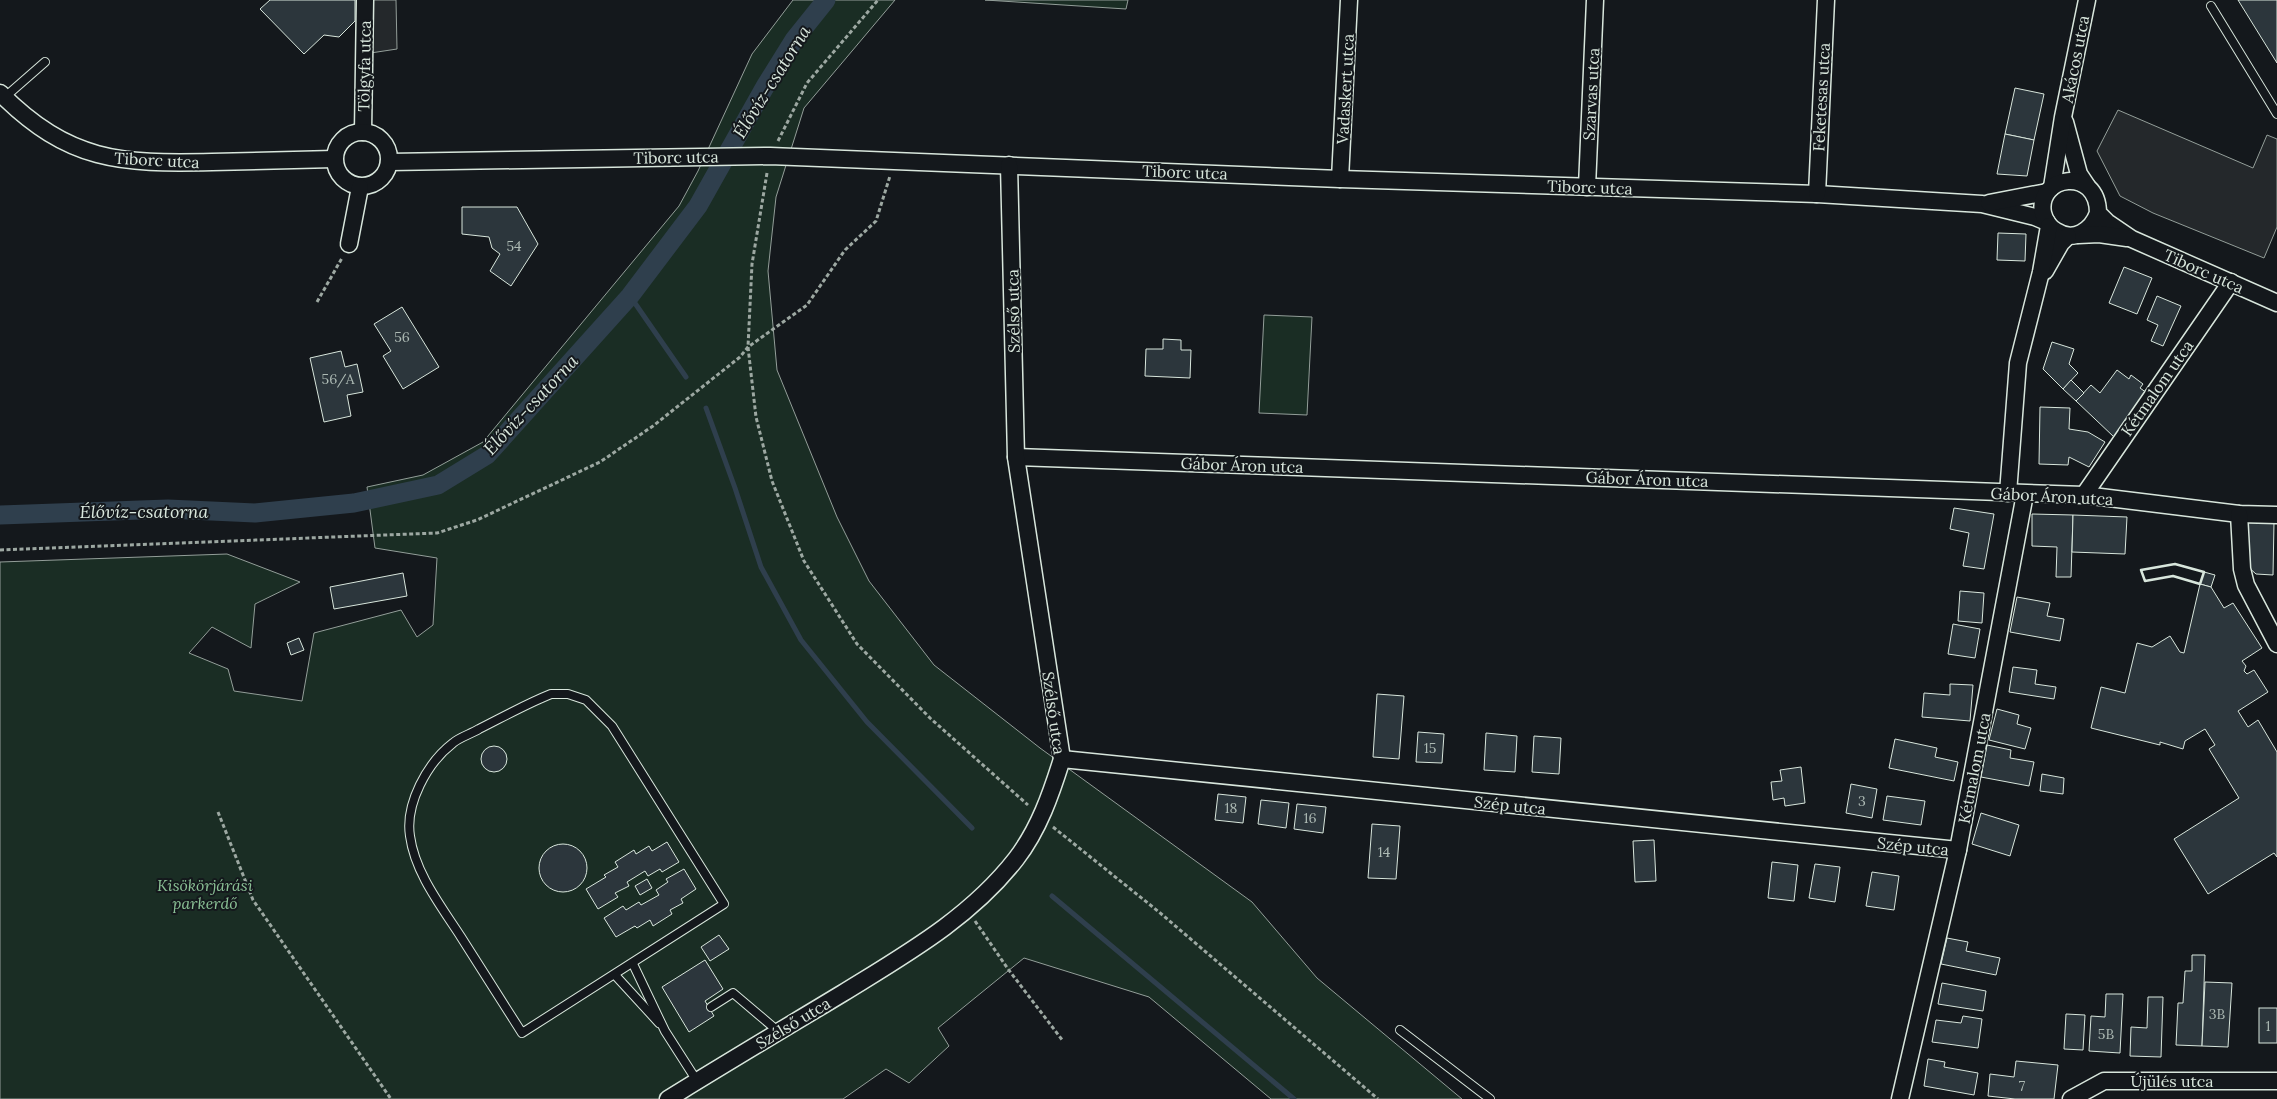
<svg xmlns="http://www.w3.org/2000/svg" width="2277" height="1099" viewBox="0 0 2277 1099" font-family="Lora,serif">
<rect width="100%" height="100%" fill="#14181c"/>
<g fill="#1a2d24" stroke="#939e99">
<polygon points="793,0 895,0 804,108 776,197 768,271 777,370 837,517 869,581 934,665 1040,748 1252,902 1317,978 1462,1099 1271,1099 1149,997 1024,958 938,1028 949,1046 909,1083 886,1069 843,1099 0,1099 0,562 227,554 300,582 255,604 251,648 212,627 189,653 228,669 234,691 302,701 314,633 401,610 417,637 433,625 437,558 375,548 367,487 423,475 483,442 679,206 698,171 752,54"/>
<polygon points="985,0 1128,0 1126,9"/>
<polygon points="1264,315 1312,317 1307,415 1259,413"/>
</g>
<g fill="#24282b" stroke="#939e99">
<polygon points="365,0 396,0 397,49 364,54"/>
<polygon points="2118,110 2253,168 2267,135 2277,139 2277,227 2264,258 2153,213 2120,196 2097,151"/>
</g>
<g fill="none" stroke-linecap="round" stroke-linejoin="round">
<g stroke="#2f3f4d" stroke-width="5">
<polyline points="630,296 686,377"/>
<polyline points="706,408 735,488 761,567 801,640 867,722 972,828"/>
<polyline points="1052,896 1294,1099"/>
</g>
<polyline stroke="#2f3f4d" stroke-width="19" points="0,515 168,509 255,513 354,503 438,485 487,455 630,296 698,206 766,85 794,40 826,0"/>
</g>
<g fill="#2c363c" stroke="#d8e6dc">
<polygon points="270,0 355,0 355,21 339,37 324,35 304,54 260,9"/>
<polygon points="2238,0 2277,0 2277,63"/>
<polygon points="2015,88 2044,94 2034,140 2005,134"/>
<polygon points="2005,134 2034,140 2027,176 1997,174"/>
<polygon points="462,207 517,207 538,244 511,286 490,271 500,254 492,248 489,237 462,234"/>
<polygon points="1998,233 2026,234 2025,261 1997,260"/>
<polygon points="2124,267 2152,278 2137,314 2109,303"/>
<polygon points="2157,296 2181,306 2163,346 2151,341 2158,325 2147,320"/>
<polygon points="402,307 439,367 403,389 383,356 391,351 374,324"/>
<polygon points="1163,339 1181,340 1181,350 1191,350 1190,378 1145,376 1146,349 1163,349"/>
<polygon points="2052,342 2074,349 2069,364 2078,373 2063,389 2043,369"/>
<polygon points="341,351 345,367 357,364 363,392 347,395 351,416 324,422 310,358"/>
<polygon points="2117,370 2129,379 2131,375 2143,384 2140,388 2147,393 2114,437 2076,401 2091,385 2100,393"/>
<polygon points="2071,380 2084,393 2076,401 2063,389"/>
<polygon points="2040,407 2070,408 2069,429 2088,432 2105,442 2089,467 2069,457 2068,465 2039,464"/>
<polygon points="1954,508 1994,514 1984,569 1963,566 1969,533 1950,529"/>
<polygon points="2032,514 2073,515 2071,577 2056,577 2057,547 2032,546"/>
<polygon points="2073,515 2127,517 2125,554 2072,552"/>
<polygon points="2247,522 2274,522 2273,575 2256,574 2246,565"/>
<polygon points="2204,572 2215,575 2211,587 2200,584"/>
<polygon points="403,573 407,596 334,609 330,587"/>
<polygon points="2200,584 2211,587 2224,608 2233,603 2262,648 2242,661 2246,666 2244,671 2247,674 2254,670 2268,692 2238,711 2248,727 2258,720 2277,752 2277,857 2274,853 2208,894 2174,839 2239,798 2209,749 2215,745 2205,729 2185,741 2183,749 2160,742 2160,745 2091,728 2101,687 2125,693 2137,643 2152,647 2170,636 2180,652 2184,653"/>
<polygon points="1960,591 1984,593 1982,623 1958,621"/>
<polygon points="2017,597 2050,603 2047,616 2064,619 2060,641 2010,632"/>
<polygon points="1953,624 1980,629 1975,658 1948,654"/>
<polygon points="299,638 304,650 291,655 287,643"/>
<polygon points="2013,667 2037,670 2035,684 2056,687 2054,699 2009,692"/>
<polygon points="1950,684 1973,685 1970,721 1922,717 1924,693 1950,695"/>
<polygon points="1377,694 1404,696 1399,759 1373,757"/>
<polygon points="1997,709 2019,715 2017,724 2031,728 2025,749 1989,740"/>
<polygon points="1418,732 1444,734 1442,763 1416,762"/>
<polygon points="1486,733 1517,736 1515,772 1484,770"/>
<polygon points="1534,736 1561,738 1559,774 1532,772"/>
<polygon points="1895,739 1937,748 1935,757 1958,762 1954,781 1889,768"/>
<polygon points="1987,745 2011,750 2010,758 2034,762 2029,786 1981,777"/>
<circle cx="494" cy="759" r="13"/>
<polygon points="1801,767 1805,803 1785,806 1784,798 1773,800 1771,782 1782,781 1780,770"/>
<polygon points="2042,774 2064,778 2063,794 2040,791"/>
<polygon points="1851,784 1877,789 1872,818 1846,813"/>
<polygon points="1218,794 1246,797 1243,823 1215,820"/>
<polygon points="1887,796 1925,801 1921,825 1883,820"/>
<polygon points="1261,800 1289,803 1286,828 1258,824"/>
<polygon points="1297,804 1326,807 1323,833 1294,829"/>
<polygon points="1981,813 2019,825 2010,856 1972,844"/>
<polygon points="1372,824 1400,826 1396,879 1368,878"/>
<polygon points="1654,840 1656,881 1635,882 1633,841"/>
<polygon points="667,842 679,862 662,872 660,869 648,876 645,871 627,882 629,886 615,893 618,897 598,909 586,889 606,877 604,875 618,867 615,862 634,850 636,854 649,846 652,851"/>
<circle cx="563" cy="868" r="24"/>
<polygon points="1772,862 1798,865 1794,901 1768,898"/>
<polygon points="1815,864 1840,867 1835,902 1809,898"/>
<polygon points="684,869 696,889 681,899 683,903 670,910 672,914 653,926 650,920 637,928 635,926 616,937 604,918 623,906 626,910 639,902 641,905 659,895 656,890 668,882 666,879"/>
<polygon points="1872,872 1899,876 1894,910 1866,906"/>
<polygon points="647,879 652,888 640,895 635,886"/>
<polygon points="719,935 729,949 710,961 701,947"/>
<polygon points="1947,938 1968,942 1966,951 2000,958 1996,975 1941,964"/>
<polygon points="2192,955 2205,955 2202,1046 2176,1045 2178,1003 2183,1003 2185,971 2192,971"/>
<polygon points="705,960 723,989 705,1001 714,1016 689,1032 662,987"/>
<polygon points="2205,982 2232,983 2228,1047 2202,1046"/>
<polygon points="1942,983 1986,991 1983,1011 1938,1004"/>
<polygon points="2106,994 2123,994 2120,1053 2089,1051 2091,1016 2105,1017"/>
<polygon points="2148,997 2163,997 2161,1057 2130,1056 2131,1027 2147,1028"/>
<rect x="2259" y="1008" width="18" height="35"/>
<polygon points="2066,1014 2085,1015 2083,1050 2064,1049"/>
<polygon points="1963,1016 1982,1019 1978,1048 1932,1042 1936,1020 1961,1023"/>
<polygon points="1928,1059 1945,1062 1944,1067 1978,1073 1974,1095 1924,1086"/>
<polygon points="2016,1061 2058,1065 2054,1099 2015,1099 1988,1096 1990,1074 2014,1077"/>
</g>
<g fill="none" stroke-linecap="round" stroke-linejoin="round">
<defs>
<g id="service">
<polyline points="2211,6 2277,114"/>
<polyline points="5,97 45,62"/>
<path d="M551 694H568L586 700 612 726 724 904 522 1033C502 1001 481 969 461 937 441 906 415 873 410 836 405 804 427 763 453 743 460 737 471 734 479 729 503 717 526 704 551 694Z"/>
<polyline points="633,964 665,1031 697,1081"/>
<polyline points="615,975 659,1023"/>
<polyline points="711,1007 733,993 779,1032"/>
<polyline points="1400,1030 1490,1099"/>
</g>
<g id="minor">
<path d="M0 93C69 162 120 164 212 162 253 161 294 160 334 159"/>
<polyline points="2065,122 2079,174 2087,186"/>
<polyline points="363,132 365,0"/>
<circle cx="362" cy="159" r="27"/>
<polyline points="389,162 770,156 1340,179 1817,194 1982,204 2035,217 2047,222"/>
<polyline points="1340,179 1349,0"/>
<polyline points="1587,187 1595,0"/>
<polyline points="2052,187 2063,117 2087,0"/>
<polyline points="1817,194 1826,0"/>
<polyline points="1989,203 2047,192"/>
<path d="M2098 213C2092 230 2074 243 2056 231 2049 227 2045 221 2043 213 2036 175 2098 166 2098 213L2107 222 2132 239 2277 303"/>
<polyline points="2078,235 2099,234 2127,238"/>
<polyline points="349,244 360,187"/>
<polyline points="2045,271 2061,243 2068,236"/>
<polyline points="1016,457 2084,495 2239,514 2277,515"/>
<polyline points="2008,493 2018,363 2041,272 2049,226"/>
<polyline points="2084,495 2231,282"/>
<polyline points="2239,514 2242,569 2246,585 2277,644"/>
<polyline points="1062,759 1958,850"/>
<path d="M668 1099C726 1063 785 1028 843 993 906 954 970 918 1016 859 1039 829 1051 794 1062 759L1016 457 1009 165"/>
<polyline points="1900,1099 1958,850 2025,494"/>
<polyline points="2071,1099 2104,1081 2277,1081"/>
</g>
</defs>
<use href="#service" stroke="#d8e6dc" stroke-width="10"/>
<use href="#minor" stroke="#d8e6dc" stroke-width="19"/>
<g stroke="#9da8a2" stroke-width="3" stroke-dasharray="4 2.5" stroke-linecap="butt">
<polyline points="778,141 807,83 878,0"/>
<polyline points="767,173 752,264 748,347 756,417 772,481 804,561 857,644 930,718 1028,805"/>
<polyline points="317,302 342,258"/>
<polyline points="0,550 437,533 477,520 600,462 653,426 740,357 748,347 807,305 845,250 876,221 890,176"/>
<polyline points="218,812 253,900 391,1099"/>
<polyline points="1053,827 1159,912 1378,1099"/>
<polyline points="975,921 1008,969 1063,1041"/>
</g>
<use href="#service" stroke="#14181c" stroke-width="8"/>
<use href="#minor" stroke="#14181c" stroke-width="16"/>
<polygon stroke="#d8e6dc" stroke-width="2.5" points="2175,564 2204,572 2200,584 2173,576 2145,581 2141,570"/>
</g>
<g text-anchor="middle" stroke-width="4" stroke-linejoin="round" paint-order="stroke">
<g font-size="14" fill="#adbab4">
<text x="514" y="251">54</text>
<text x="402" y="342">56</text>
<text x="338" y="384">56/A</text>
<text x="1430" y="753">15</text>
<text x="1862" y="806">3</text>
<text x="1231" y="813">18</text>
<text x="1310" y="823">16</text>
<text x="1384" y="857">14</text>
<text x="2217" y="1019">3B</text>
<text x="2268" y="1031">1</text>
<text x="2106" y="1039">5B</text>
<text x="2022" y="1091">7</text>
</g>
<g font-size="16" fill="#d8e6dc" stroke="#14181c">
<text transform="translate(2075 59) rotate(-79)" y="6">Akácos utca</text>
<text transform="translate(364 66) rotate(-89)" y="6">Tölgyfa utca</text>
<text transform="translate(1345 89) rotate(-87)" y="6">Vadaskert utca</text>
<text transform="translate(1591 94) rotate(-87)" y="6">Szarvas utca</text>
<text transform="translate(1821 97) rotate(-87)" y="6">Feketesas utca</text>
<text transform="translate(676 157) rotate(-1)" y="6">Tiborc utca</text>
<text transform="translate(157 160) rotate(3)" y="6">Tiborc utca</text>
<text transform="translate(1185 172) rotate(2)" y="6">Tiborc utca</text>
<text transform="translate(1590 187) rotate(2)" y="6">Tiborc utca</text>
<text transform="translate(2204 271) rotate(24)" y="6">Tiborc utca</text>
<text transform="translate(1013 311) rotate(-91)" y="6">Szélső utca</text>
<text transform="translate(2157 388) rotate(-55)" y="6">Kétmalom utca</text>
<text transform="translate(1242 465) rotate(2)" y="6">Gábor Áron utca</text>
<text transform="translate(1647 479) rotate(2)" y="6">Gábor Áron utca</text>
<text transform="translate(2052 496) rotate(3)" y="6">Gábor Áron utca</text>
<text transform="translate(1054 713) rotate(82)" y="6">Szélső utca</text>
<text transform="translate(1974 768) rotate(-79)" y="6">Kétmalom utca</text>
<text transform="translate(1510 805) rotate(6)" y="6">Szép utca</text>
<text transform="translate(1913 846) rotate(6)" y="6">Szép utca</text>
<text transform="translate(793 1023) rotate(-31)" y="6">Szélső utca</text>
<text x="2172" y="1087">Újülés utca</text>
</g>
<g font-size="16" font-style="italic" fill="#8ac095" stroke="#14181c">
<text x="205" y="891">Kisökörjárási<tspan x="205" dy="18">parkerdő</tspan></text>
</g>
<g font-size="18" font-style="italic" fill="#d8e6dc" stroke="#14181c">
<text transform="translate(772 82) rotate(-58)" y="6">Élővíz-csatorna</text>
<text transform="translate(531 405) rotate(-47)" y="6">Élővíz-csatorna</text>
<text x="144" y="518">Élővíz-csatorna</text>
</g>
</g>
</svg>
